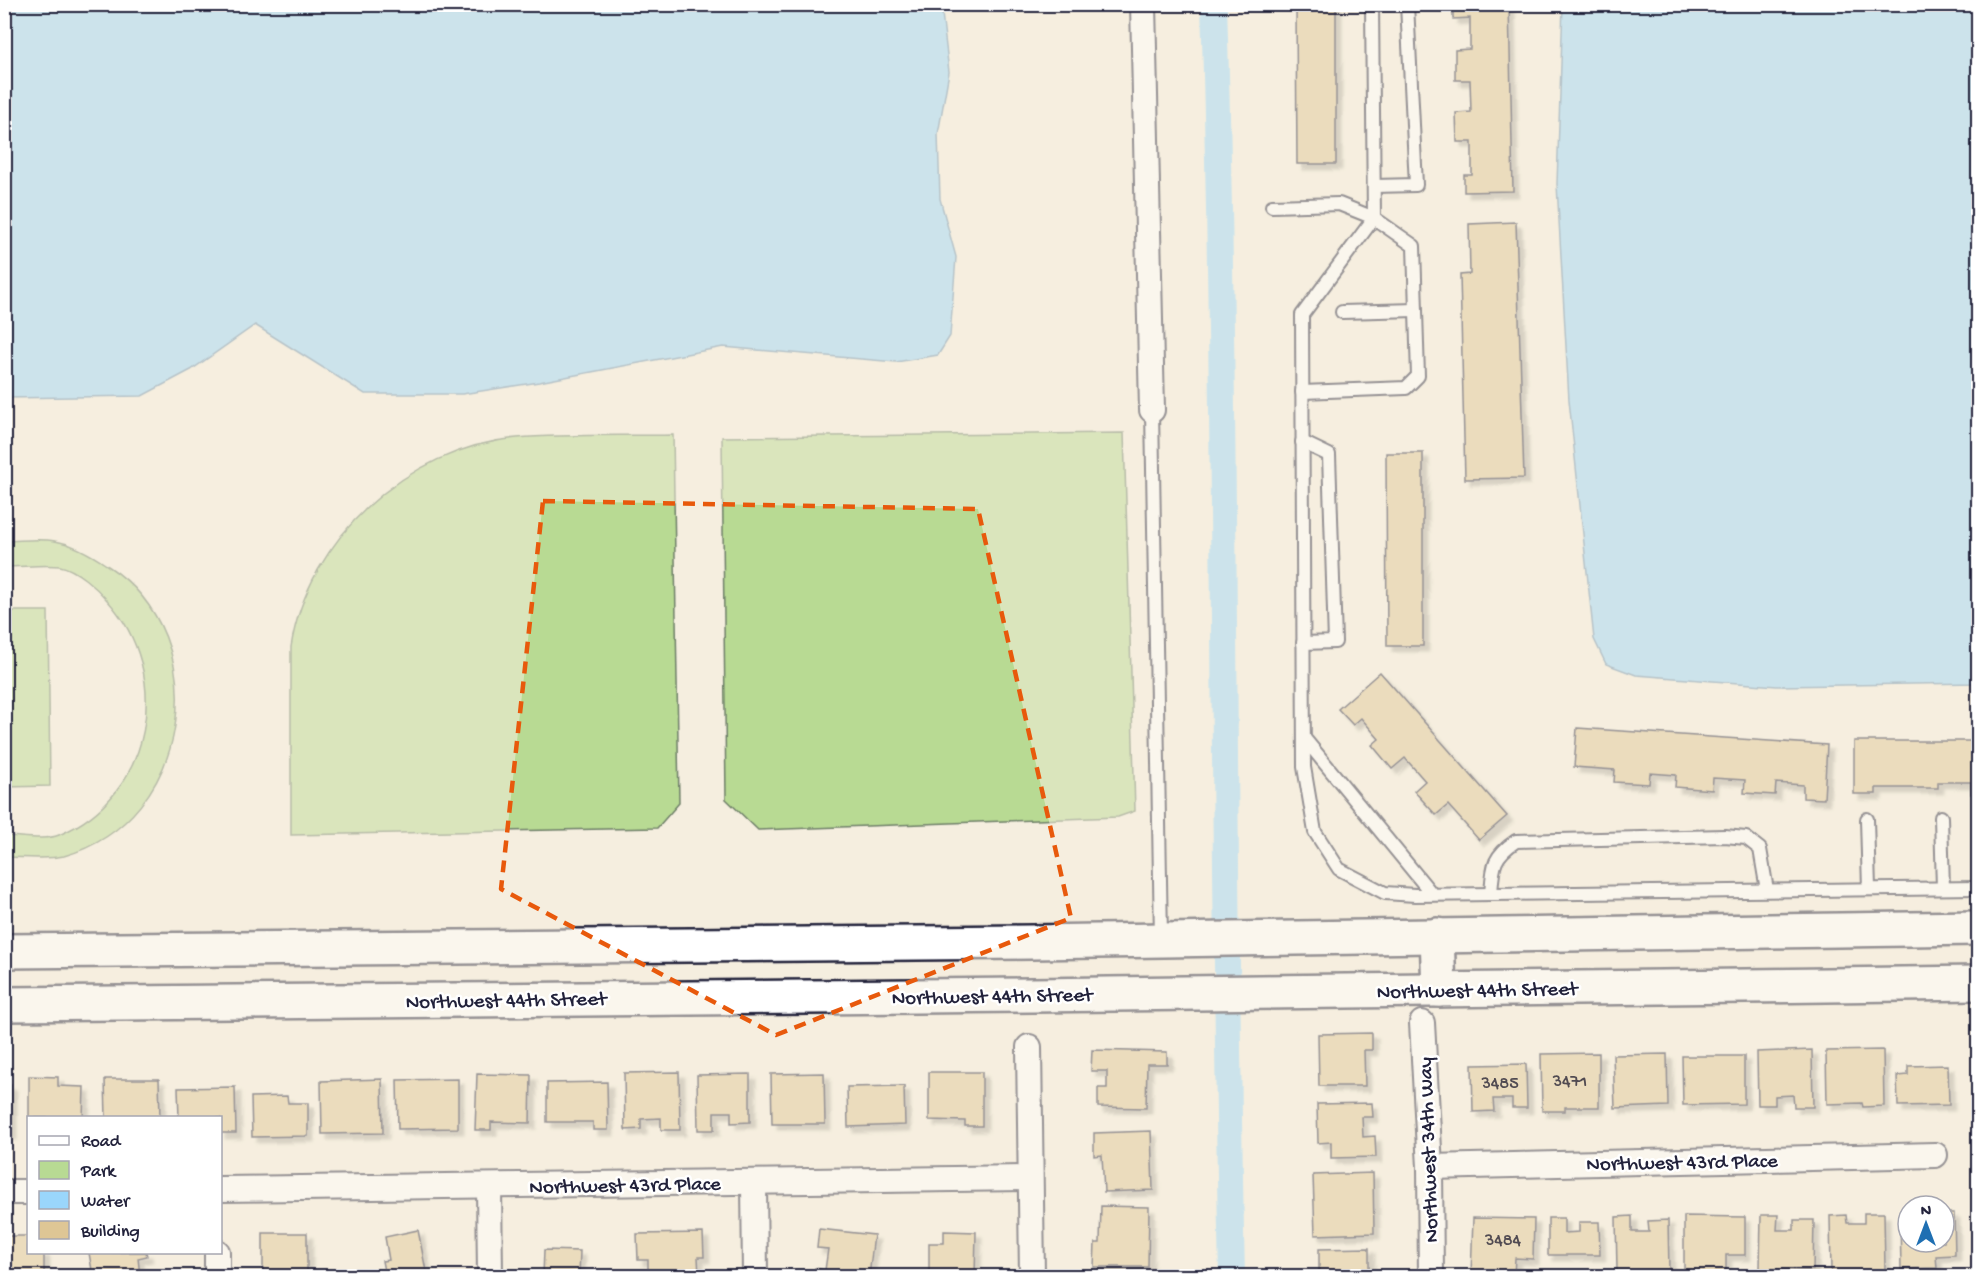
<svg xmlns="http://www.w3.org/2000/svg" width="1983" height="1281" viewBox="0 0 1983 1281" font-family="'Gochi Hand',sans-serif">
<defs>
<filter id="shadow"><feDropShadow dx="5.5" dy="5.5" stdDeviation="1.5" flood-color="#0004"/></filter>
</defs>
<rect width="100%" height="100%" fill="#f5eedf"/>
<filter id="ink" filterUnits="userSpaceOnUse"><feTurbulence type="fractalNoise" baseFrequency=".0167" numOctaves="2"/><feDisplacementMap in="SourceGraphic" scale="12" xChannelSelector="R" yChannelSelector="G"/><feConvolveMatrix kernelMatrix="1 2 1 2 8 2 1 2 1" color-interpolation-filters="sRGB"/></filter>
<g filter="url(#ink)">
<g fill="#b8da93" stroke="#6d7e67" stroke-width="1.5">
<polygon points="1124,433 1135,811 1118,817 758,830 726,799 722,437"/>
<path d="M673 435 679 803 657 828 291 835V647C308 539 407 448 517 438 568 434 621 436 673 435Z"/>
<path d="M5 541C20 541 39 538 55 541 74 544 92 555 108 566 218 638 192 820 64 856 46 860 23 857 5 857V836C20 836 45 841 59 835 154 795 173 674 108 601 97 588 76 569 60 566 43 564 22 567 5 567Z"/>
<polygon points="5,611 48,611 50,786 5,787"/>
</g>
<g fill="#9ad6fb" stroke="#6a8eae" stroke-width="1.5">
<polygon points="4,5 941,5 949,72 938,134 940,199 956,257 950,336 938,355 896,362 723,347 539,382 462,394 365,394 255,325 191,370 142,396 5,398"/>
<polygon points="1563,5 1978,5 1978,683 1777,686 1636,675 1606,664 1594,639 1569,400 1557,184"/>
</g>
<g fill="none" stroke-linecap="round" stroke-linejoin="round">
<path stroke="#9ad6fb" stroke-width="26" d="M1214 4C1227 428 1222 853 1232 1276"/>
</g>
<g fill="#dec695" stroke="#22223b" stroke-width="1.5" filter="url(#shadow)">
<polygon points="1296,4 1336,4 1336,164 1297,164"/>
<polygon points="1453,4 1509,4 1513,191 1464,192 1464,175 1472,175 1472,142 1457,142 1456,113 1471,112 1470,80 1455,80 1455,50 1470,49 1470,18 1453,19"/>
<polygon points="1516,222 1524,478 1465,479 1460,275 1470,274 1469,224"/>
<polygon points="1386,453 1423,453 1423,646 1387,646"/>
<polygon points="1380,672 1507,816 1479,840 1448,805 1436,815 1414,791 1425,781 1405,758 1392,769 1372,745 1379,739 1361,718 1353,725 1338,709"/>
<polygon points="1577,728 1827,745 1824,799 1803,798 1803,785 1776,783 1775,795 1744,793 1745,780 1713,778 1712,790 1675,787 1676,775 1650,773 1649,784 1614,782 1615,770 1574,767"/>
<polygon points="1854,741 1978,741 1978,794 1971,794 1971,782 1938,782 1938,788 1876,788 1876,794 1854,794"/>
<polygon points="1372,1033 1372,1050 1364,1050 1365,1086 1319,1086 1318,1034"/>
<polygon points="1976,1045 1978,1045 1978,1106"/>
<polygon points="1092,1050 1167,1052 1167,1064 1147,1064 1146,1108 1098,1107 1098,1088 1107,1088 1107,1071 1091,1071"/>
<polygon points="1812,1050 1813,1107 1794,1107 1793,1095 1775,1096 1775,1105 1758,1105 1757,1052"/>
<polygon points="1883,1050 1884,1106 1863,1107 1862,1103 1827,1104 1826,1051"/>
<polygon points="1599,1053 1599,1107 1565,1107 1565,1111 1542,1111 1541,1054"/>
<polygon points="1667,1054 1668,1106 1615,1108 1613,1055"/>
<polygon points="1682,1056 1744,1056 1744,1104 1683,1105"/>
<polygon points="1526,1064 1527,1108 1512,1108 1512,1099 1493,1099 1494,1111 1473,1112 1472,1065"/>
<polygon points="1948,1065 1949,1105 1898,1106 1897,1076 1908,1075 1908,1066"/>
<polygon points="679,1072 680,1130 661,1130 661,1118 641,1119 641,1129 625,1130 624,1073"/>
<polygon points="929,1072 982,1072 982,1126 965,1126 965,1121 929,1120"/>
<polygon points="824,1073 825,1124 772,1124 771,1074"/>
<polygon points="477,1074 531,1075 530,1123 491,1122 491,1130 475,1130"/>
<polygon points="750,1074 750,1122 731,1123 731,1112 714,1112 714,1130 698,1130 697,1075"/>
<polygon points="29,1076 58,1077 58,1086 84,1087 83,1118 29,1118"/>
<polygon points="105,1079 159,1079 160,1118 106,1118"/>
<polygon points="382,1079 383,1133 322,1134 321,1081"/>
<polygon points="458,1079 458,1128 398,1129 397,1080"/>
<polygon points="607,1082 608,1130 593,1130 593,1122 547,1122 547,1083"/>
<rect x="4" y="1085" width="7" height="49"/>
<polygon points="904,1086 905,1125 848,1127 847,1087"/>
<polygon points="235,1087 236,1133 220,1133 220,1118 179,1118 178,1088"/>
<polygon points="287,1096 288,1103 308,1103 308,1136 252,1137 251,1097"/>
<polygon points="1372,1103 1373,1117 1362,1117 1363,1137 1375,1136 1376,1157 1331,1158 1331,1142 1318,1143 1317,1104"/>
<polygon points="1151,1131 1153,1190 1104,1192 1102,1155 1094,1156 1094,1133"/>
<polygon points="1373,1173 1374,1233 1315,1235 1313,1175"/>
<polygon points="1101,1206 1149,1207 1148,1267 1094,1267 1095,1243 1100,1243"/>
<polygon points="1864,1213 1884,1213 1885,1270 1831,1272 1830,1216 1846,1215 1847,1223 1864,1223"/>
<polygon points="1944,1213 1954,1213 1955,1255 1936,1256 1937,1268 1901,1269 1900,1215 1908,1215 1908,1242 1944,1242"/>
<polygon points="1761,1215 1778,1215 1777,1230 1794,1230 1794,1220 1814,1220 1813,1270 1760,1269"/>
<polygon points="1632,1216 1632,1232 1649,1232 1648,1221 1668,1220 1669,1270 1617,1271 1616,1217"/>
<polygon points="1684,1216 1745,1217 1745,1255 1726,1255 1726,1276 1684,1276"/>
<polygon points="1473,1218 1534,1219 1533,1259 1515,1258 1514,1276 1471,1276"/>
<polygon points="1548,1218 1564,1218 1564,1233 1579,1232 1579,1222 1599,1222 1600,1255 1548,1255"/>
<polygon points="819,1229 874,1235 869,1276 814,1276 815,1268 825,1270 828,1249 817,1248"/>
<polygon points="418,1230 427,1276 385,1276 382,1261 389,1260 385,1237"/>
<polygon points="944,1231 976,1232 975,1276 929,1276 929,1243 944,1243"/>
<rect x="263" y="1233" width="44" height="43"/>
<polygon points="703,1233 704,1257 698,1257 699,1276 648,1276 648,1260 638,1260 637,1234"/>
<polygon points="4,1236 28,1236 28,1252 44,1252 44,1276 4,1276"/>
<polygon points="1369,1248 1369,1276 1319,1276 1319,1249"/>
<polygon points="544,1250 580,1251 579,1276 543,1276"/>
<polygon points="146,1252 147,1256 138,1258 140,1276 151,1274 152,1276 93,1276 89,1253"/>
</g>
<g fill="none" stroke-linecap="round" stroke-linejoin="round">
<defs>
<g id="lane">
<polyline points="1372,4 1374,218 1302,315 1304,767 1315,832 1339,869 1385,893 1415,895 1978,888"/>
<polyline points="1374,186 1416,185 1407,4"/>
<polyline points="1272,206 1339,204 1374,218 1414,246 1418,376 1406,388 1302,392"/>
<polyline points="1342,312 1416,310"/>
<polyline points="1152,410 1161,938"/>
<polyline points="1302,442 1329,455 1335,642 1303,643"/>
<polyline points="1304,738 1432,894"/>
<polyline points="1941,817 1943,888"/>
<polyline points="1867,819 1869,889"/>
<path d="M1491 894C1493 867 1492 857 1516 841L1725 836 1746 838 1760 849 1767 890"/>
</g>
<g id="street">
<polyline points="1143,4 1152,410"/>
<polyline points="1422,1023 1430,1167 1431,1276"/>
<polyline points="1029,1047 1032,1276"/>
<polyline points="1430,1167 1935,1155"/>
<polyline points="754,1182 755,1276"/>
<polyline points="489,1186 490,1276"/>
<polyline points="220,1189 1030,1178"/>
<polyline points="4,1192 28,1192"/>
<polyline points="217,1252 217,1276"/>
</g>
<g id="secondary">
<polyline points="1437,935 1439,990"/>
<polyline points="4,951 1032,942 1978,928"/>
<polyline points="4,1004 1033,995 1978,983"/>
</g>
</defs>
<use href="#lane" stroke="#22223b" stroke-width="16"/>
<use href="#street" stroke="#22223b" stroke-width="28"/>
<use href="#secondary" stroke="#22223b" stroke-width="38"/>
<use href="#lane" stroke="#fff" stroke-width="12"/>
<use href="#street" stroke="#fff" stroke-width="24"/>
<use href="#secondary" stroke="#fff" stroke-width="33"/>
</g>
</g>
<path d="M0 0H1983V1281H0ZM543 501 978 509 1071 918 776 1035 501 889Z" fill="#f5eedf" fill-opacity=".55" fill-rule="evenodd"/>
<path fill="none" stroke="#e8590c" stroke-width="4.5" stroke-dasharray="12 8" stroke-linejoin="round" d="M543 501 978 509 1071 918 776 1035 501 889Z"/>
<g text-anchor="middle" stroke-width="5" stroke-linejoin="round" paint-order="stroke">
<g font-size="18" fill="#514b52">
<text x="1570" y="1086">3471</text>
<text x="1500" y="1088">3485</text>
<text x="1503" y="1245">3484</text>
</g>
<g font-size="21" fill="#22223b" stroke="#fff">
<text transform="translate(1477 989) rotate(-1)" y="7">Northwest 44th Street</text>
<text transform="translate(992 995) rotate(-1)" y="7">Northwest 44th Street</text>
<text transform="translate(506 999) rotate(-1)" y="7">Northwest 44th Street</text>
<text transform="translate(1427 1150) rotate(-92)" y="7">Northwest 34th Way</text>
<text transform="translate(1682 1161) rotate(-1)" y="7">Northwest 43rd Place</text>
<text transform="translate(625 1184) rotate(-1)" y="7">Northwest 43rd Place</text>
</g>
</g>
<rect width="1983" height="1281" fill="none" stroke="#fff" stroke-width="24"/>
<rect x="12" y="12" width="1959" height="1257" fill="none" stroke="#22223b" stroke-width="2" filter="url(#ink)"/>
<rect x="27" y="1116" width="195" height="138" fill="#ffffff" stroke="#a7a7b1" stroke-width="1.5"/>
<rect x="39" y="1136" width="30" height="9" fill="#ffffff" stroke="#a7a7b1" stroke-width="1.5"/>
<text x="81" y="1146" font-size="18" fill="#22223b">Road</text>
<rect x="39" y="1161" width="30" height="18" fill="#b8da93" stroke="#a7a7b1" stroke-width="1.5"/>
<text x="81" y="1176" font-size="18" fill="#22223b">Park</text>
<rect x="39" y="1191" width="30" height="18" fill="#9ad6fb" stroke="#a7a7b1" stroke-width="1.5"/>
<text x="81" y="1206" font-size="18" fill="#22223b">Water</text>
<rect x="39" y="1221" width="30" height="18" fill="#dec695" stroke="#a7a7b1" stroke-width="1.5"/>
<text x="81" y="1236" font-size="18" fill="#22223b">Building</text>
<g transform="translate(1926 1224)"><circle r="28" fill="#ffffff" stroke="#a7a7b1" stroke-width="1.5"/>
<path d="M0-4.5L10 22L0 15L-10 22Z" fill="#1f6fb2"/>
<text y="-9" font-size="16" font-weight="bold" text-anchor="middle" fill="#22223b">N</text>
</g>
</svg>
